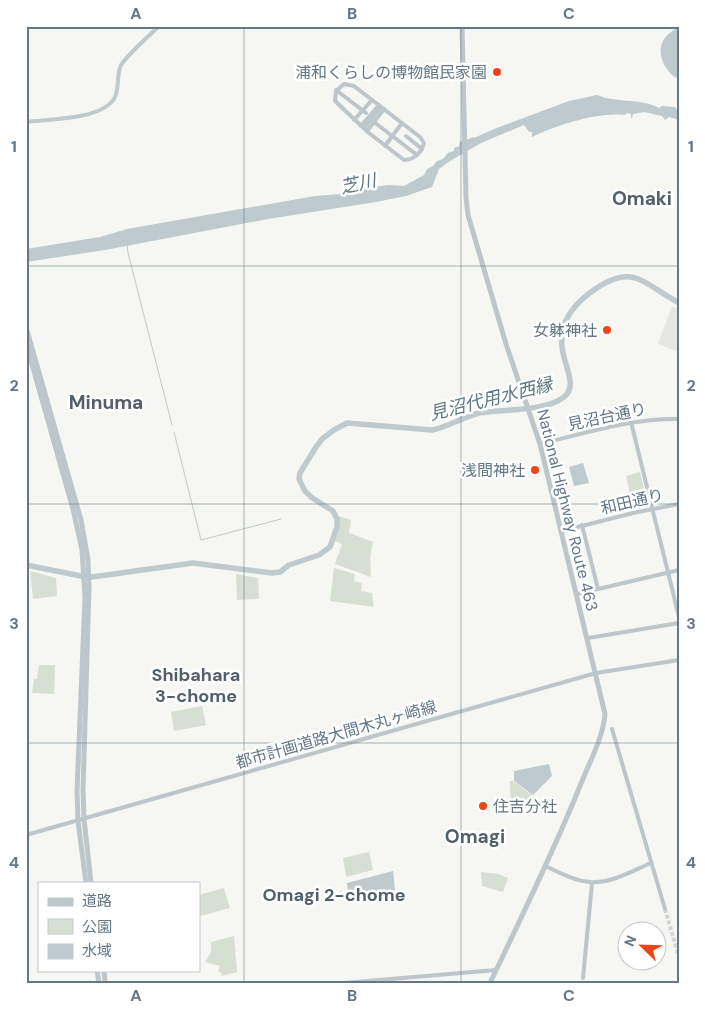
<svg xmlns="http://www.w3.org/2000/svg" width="705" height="1009" viewBox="0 0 705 1009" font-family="'DM Sans','Noto Sans JP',sans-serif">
<rect width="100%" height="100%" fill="#f6f6f2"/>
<polygon fill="#e6e7e5" points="672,306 679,309 679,352 658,344"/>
<g fill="#d7ded2">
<polygon points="640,472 648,505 647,507 634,510 626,476"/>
<polygon points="339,516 351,520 349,533 373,542 370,558 371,577 335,564 342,544 335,541 339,529"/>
<polygon points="334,568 355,574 354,581 362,583 361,591 372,593 374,607 330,601"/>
<polygon points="30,571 56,578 57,596 33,599"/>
<polygon points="236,574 258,578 259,598 257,599 237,600"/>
<polygon points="39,665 55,665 54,694 32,693 34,679 37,679"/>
<polygon points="202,706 206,725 174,731 171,712"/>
<polygon points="510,781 513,781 532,795 520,813 511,808"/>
<polygon points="369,852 373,870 346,877 343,858"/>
<polygon points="481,872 498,874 508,878 503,892 482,886"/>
<polygon points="224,888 230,908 200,916 199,895"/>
<polygon points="234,936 237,972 221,976 222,974 218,971 220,966 205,962 211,952 211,942"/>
</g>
<g fill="#becace">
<path d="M679 26V79C666 74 655 53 664 39 667 34 674 30 679 26Z"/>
<path d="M597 95C614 103 643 98 659 108L662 106 675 107 677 110 678 107 679 120 669 117 665 120 662 116 644 112 633 114 632 118H631V114L627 113 625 115C596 112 558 125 532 137V132H529L524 125 481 143 450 161 439 169 432 187 406 196 376 202 268 219 105 250 26 262V249L100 237 127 229 315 196 341 194 365 188 389 185 404 186 424 175 427 169 433 166 437 161 443 159 448 153 454 151V148L459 146 460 141 462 142 473 137 474 138 494 129 569 101Z"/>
<polygon points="583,463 589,483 574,486 569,467"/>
<polygon points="549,764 552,776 533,795 514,781 514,771"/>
<polygon points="393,871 395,890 349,902 347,883"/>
</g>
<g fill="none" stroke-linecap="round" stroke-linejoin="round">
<g stroke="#becace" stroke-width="1">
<polyline points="127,244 128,253 172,425"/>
<polyline points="174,432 201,540 281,519"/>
</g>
<path stroke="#becace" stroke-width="4" d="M26 122C49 119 100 120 114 99 120 89 116 75 121 65 128 54 149 36 159 26"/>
<g stroke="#becace" stroke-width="5.5">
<polyline points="26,565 81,576"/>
<path d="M92 577 193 563 272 573 280 572 289 565 319 555 330 547 337 527V519L333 511 311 497 305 491 299 479 300 473 316 447 322 439 334 430 347 423 432 430C449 427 462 417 479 413 501 409 552 412 567 394 583 374 532 336 591 292 632 262 641 282 679 303"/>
</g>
<polyline stroke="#d1d6d7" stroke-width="4" stroke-dasharray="4 2" stroke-linecap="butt" points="665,909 679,957"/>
<g stroke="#bdc6cb" stroke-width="4">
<path d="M344 84 354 86 420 137 424 143C422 152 414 160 404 160L369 133 335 101 336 91Z"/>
<polyline points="336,90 366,113"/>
<polyline points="354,120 372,100"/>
<polyline points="374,122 417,155"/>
<polyline points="361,126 379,105"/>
<polyline points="364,128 381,107"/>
<polyline points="367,131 384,109"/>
<polyline points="406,136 422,149"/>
<polyline points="385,146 402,123"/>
<polyline points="631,422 679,617"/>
<path d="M540 444C586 433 632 418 679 419"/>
<polyline points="582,525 598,589"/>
<polyline points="562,531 633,513 679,504"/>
<polyline points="577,594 679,570"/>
<polyline points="588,638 679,623"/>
<polyline points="612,729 665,909"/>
<polyline points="26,835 596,673 679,660"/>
<path d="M545 866C559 872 574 881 590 882 610 884 632 871 651 863"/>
<polyline points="583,978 592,883"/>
<polyline points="344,983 496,970"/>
</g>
<g stroke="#bdc6cb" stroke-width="5">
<path d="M462 26 466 198 468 215 506 344 540 444 605 714C603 738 589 763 580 786 553 853 521 918 490 983"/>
<polyline points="26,327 81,520 88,560 89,587 83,790 84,819 91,883"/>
<polyline points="26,343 73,509 82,550 85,597 77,791 78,821 86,883"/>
<polyline points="97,970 99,983"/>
<polyline points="104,970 105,983"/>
</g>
</g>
<path fill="none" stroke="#637785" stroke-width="1" stroke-opacity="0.55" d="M244 26V983M461 26V983M26 266H679M26 504H679M26 743H679"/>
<g fill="#ef4419" stroke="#fff" stroke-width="2">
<circle cx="497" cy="72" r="5"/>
<circle cx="607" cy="330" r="5"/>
<circle cx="535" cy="470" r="5"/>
<circle cx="483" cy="806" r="5"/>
</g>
<g text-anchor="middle" stroke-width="5" stroke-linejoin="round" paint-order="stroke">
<g font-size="16" fill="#637785" stroke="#fff" text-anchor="end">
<text x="487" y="78">浦和くらしの博物館民家園</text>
<text x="597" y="336">女躰神社</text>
<text x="525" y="476">浅間神社</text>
<text x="493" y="812" text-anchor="start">住吉分社</text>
</g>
<g font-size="16" fill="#637785" stroke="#fff">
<text transform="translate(607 416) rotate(-12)" y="6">見沼台通り</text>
<text transform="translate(632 501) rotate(-13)" y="6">和田通り</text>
<text transform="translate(568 510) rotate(76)" y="6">National Highway Route 463</text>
<text transform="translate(336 734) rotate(-16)" y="6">都市計画道路大間木丸ヶ崎線</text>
</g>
<g font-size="18" font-style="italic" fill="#5e7982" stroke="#fff">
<text transform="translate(358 184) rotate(-12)" y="6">芝川</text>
<text transform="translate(491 399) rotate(-14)" y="6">見沼代用水西縁</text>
</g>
<g font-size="18" font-weight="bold" fill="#515f69" stroke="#fff">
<text x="196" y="681">Shibahara<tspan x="196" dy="21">3-chome</tspan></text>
<text x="334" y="901">Omagi 2-chome</text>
</g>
<g font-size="19" font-weight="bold" fill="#515f69" stroke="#fff">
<text x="642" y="205">Omaki</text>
<text x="106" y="409">Minuma</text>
<text x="475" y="843">Omagi</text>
</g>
</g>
<rect width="705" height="1009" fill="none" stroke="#ffffff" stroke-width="55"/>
<rect x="38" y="882" width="162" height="90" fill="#ffffff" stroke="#c1c9ce"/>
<rect x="48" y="898" width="25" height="8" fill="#bdc6cb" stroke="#c1c9ce"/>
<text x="82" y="906" font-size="15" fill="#637785">道路</text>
<rect x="48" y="919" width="25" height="15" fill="#d7ded2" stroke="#c1c9ce"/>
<text x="82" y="932" font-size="15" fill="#637785">公園</text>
<rect x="48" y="944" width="25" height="15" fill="#becace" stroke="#c1c9ce"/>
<text x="82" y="956" font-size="15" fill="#637785">水域</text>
<g transform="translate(642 946) rotate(293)"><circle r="24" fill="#ffffff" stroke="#c1c9ce"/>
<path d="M0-4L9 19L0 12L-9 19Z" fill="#ef4419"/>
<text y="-8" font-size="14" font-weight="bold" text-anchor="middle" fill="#637785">N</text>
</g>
<rect x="28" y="28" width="650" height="954" fill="none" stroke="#637785" stroke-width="2"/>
<g font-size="16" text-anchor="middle" font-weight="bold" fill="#637785">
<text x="136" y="19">A</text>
<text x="352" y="19">B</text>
<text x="569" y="19">C</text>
<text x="14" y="152">1</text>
<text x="691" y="152">1</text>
<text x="14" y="391">2</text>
<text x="691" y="391">2</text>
<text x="14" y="629">3</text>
<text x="691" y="629">3</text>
<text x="14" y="868">4</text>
<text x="691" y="868">4</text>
<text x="136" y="1001">A</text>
<text x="352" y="1001">B</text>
<text x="569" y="1001">C</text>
</g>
</svg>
